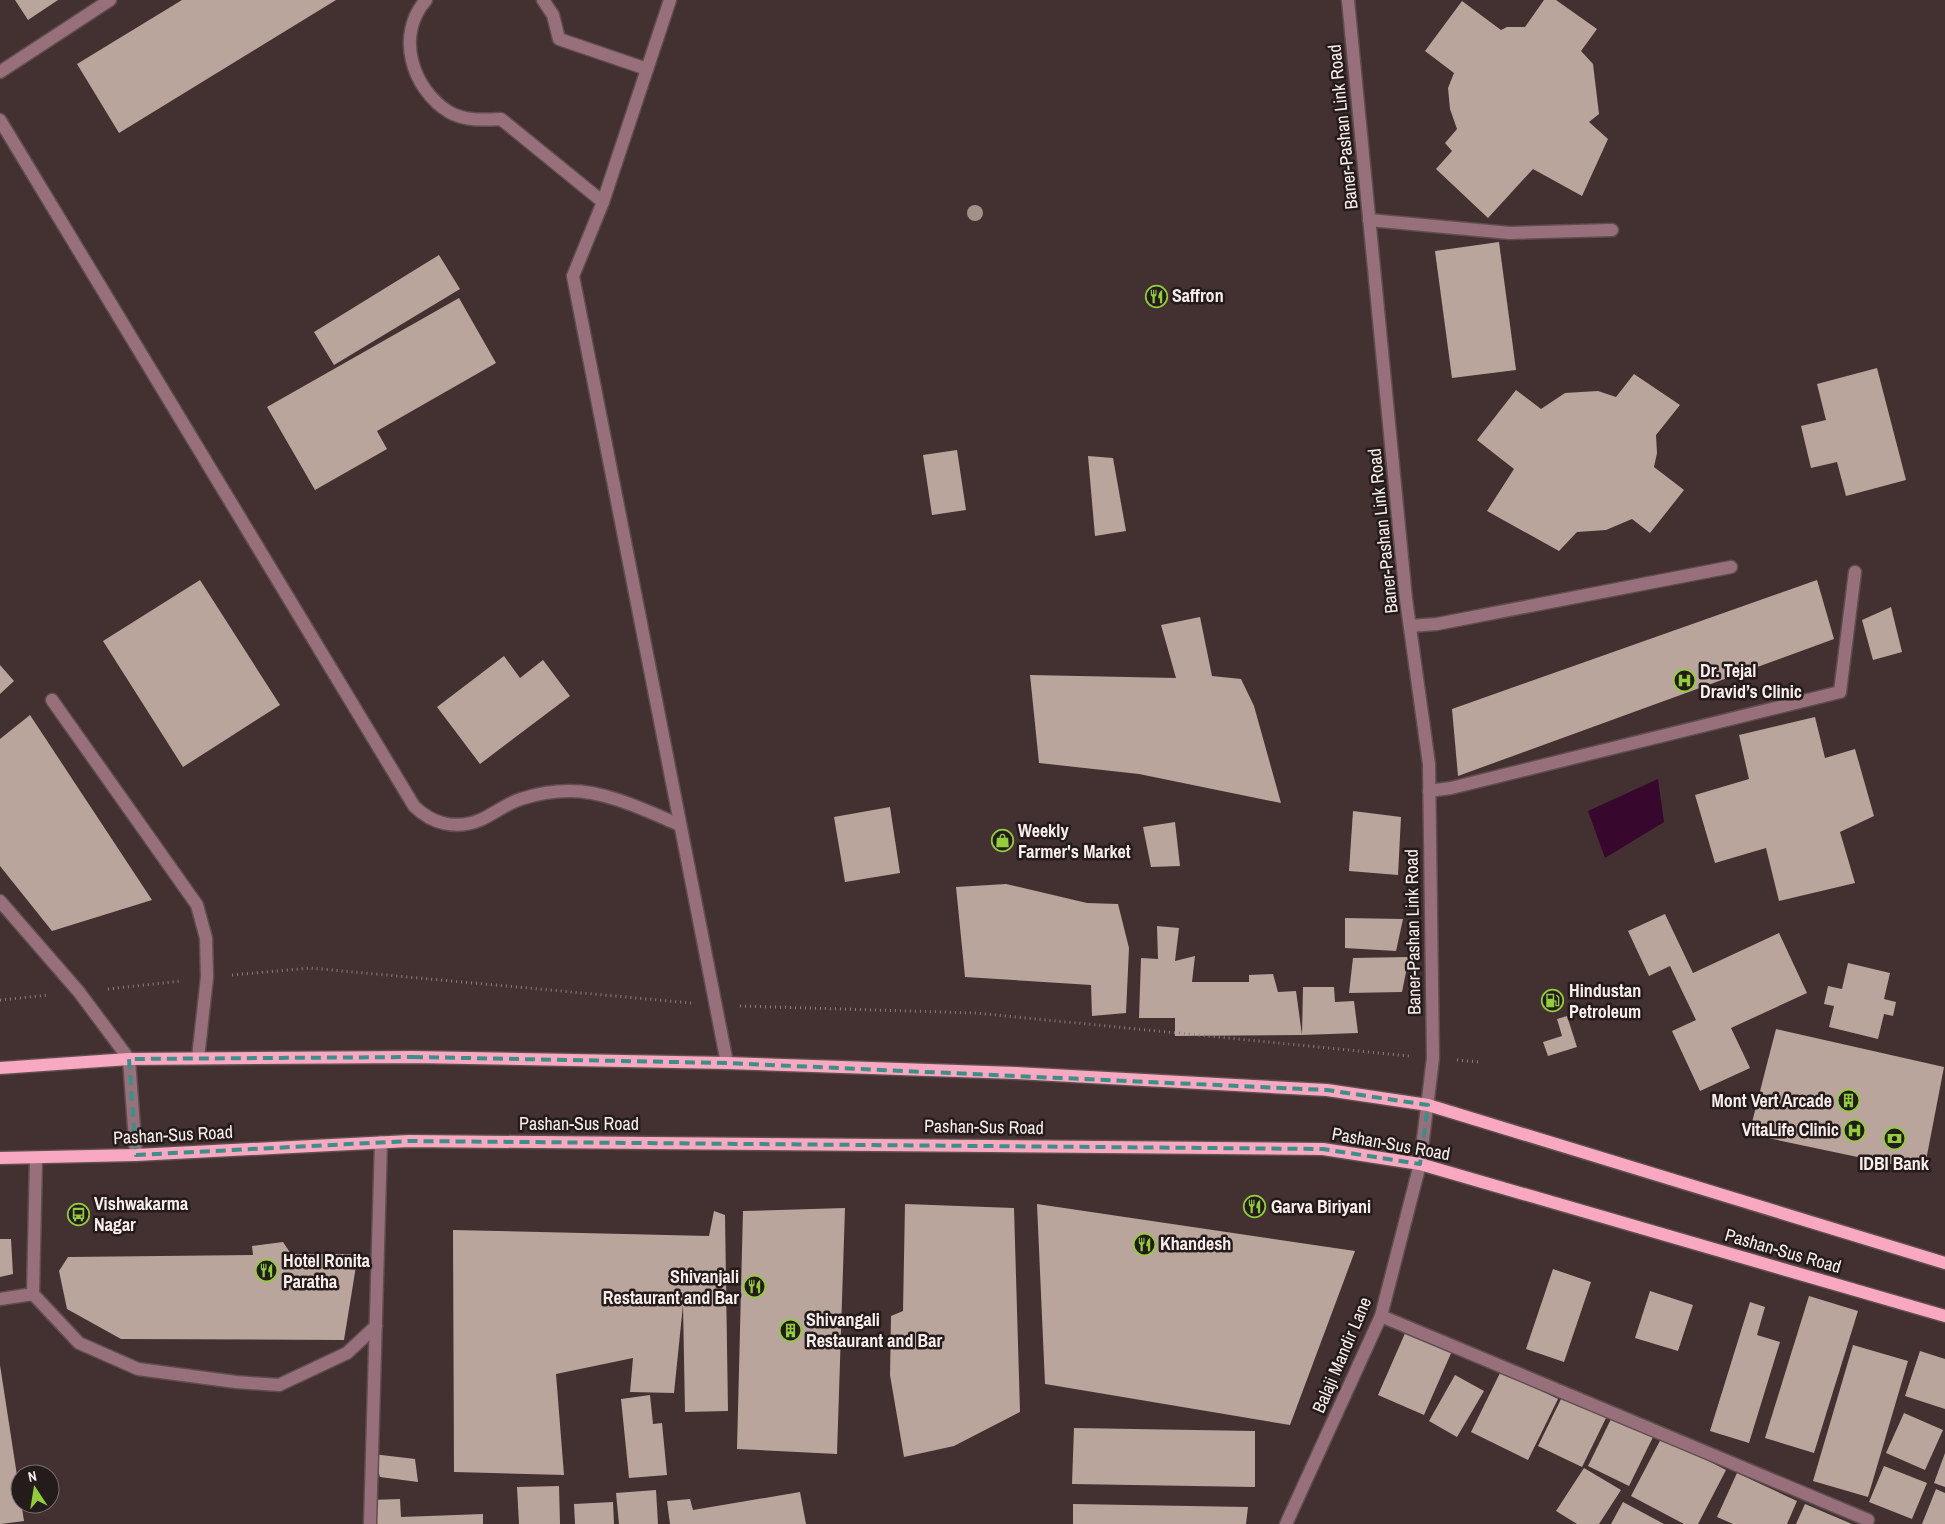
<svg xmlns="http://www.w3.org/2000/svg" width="1945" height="1524" viewBox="0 0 1945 1524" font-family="'Archivo Narrow',sans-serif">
<rect width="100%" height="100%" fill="#433030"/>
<polygon fill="#38072e" points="1658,779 1664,822 1605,858 1588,811"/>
<g fill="#baa59d">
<polygon points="15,0 58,0 28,20"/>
<polygon points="182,0 336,0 119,133 77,64"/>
<polygon points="1544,0 1556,0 1597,29 1581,51 1593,64 1599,114 1589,122 1608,139 1582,196 1533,169 1488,218 1436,169 1452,151 1445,143 1457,129 1450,109 1448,88 1454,73 1425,51 1462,1 1501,30 1507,27 1525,27"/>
<polygon points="1499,242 1516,370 1452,378 1435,251"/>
<polygon points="439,255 460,289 334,365 314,332"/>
<polygon points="459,298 496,363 377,431 387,449 315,490 267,407"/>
<polygon points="1877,368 1906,480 1846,496 1837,462 1811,468 1801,426 1826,420 1817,384"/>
<polygon points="1634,374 1680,405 1656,435 1657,453 1654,467 1684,490 1650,533 1632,519 1606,530 1577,532 1559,551 1487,511 1514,469 1477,440 1516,390 1541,409 1565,393 1598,391 1616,397"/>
<polygon points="957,450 966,510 932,515 923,455"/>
<polygon points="1088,456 1113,458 1126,531 1095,536"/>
<polygon points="200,580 280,705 183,767 103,641"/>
<polygon points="1817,580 1834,639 1458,776 1452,709"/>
<polygon points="1891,607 1902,652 1873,660 1862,620"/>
<polygon points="1200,617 1212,676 1241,679 1254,706 1281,803 1139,774 1039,763 1030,675 1176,678 1161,625"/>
<polygon points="504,656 520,678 543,660 570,696 480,764 437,707"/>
<polygon points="0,665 14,681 0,694"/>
<polygon points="30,715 152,900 52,931 0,866 0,739"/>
<polygon points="1815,717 1825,758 1855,749 1874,816 1840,832 1855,883 1779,901 1766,848 1715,863 1695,795 1749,779 1739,735"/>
<polygon points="890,807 900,873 845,882 834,817"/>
<polygon points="1353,811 1401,817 1398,875 1349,871"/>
<polygon points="1175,822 1180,866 1151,867 1143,827"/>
<polygon points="1006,884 1087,903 1118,904 1129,948 1126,1013 1092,1016 1091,985 965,977 956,887"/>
<polygon points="1665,914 1693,973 1779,933 1807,993 1731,1028 1750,1068 1700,1091 1672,1031 1696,1020 1670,966 1649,976 1628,931"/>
<polygon points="1345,918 1403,919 1396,951 1345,948"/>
<polygon points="1157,926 1179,928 1175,961 1195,956 1192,982 1249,982 1249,975 1273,974 1278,992 1296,991 1302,1035 1175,1036 1175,1018 1139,1018 1141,958 1158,959"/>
<polygon points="1409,957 1402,992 1349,993 1353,958"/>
<polygon points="1848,963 1890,973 1884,999 1896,1002 1893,1016 1884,1014 1878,1039 1829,1027 1834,1006 1824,1004 1828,986 1842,989"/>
<polygon points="1303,987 1334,987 1335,1002 1354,1001 1358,1033 1302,1035"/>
<polygon points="1567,1016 1577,1047 1548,1056 1543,1042 1562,1036 1557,1019"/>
<polygon points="1776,1029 1944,1067 1924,1171 1749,1134"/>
<polygon points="905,1204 1014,1208 1020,1412 954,1446 904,1457 890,1375 891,1316 903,1311"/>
<polygon points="1037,1204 1355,1251 1290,1425 1045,1384"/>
<polygon points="845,1208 837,1454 737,1449 743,1211"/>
<polygon points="714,1211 725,1215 728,1411 685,1412 683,1305 674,1393 630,1392 633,1358 556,1374 564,1475 454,1472 453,1230 709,1236"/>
<polygon points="0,1239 11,1239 13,1274 0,1277"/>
<polygon points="283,1242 291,1254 358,1254 344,1340 121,1339 67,1309 59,1271 68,1257 253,1255 252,1246"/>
<polygon points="1553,1269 1591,1282 1564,1362 1526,1349"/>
<polygon points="1650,1291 1693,1305 1678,1351 1635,1338"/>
<polygon points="1809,1296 1858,1311 1814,1453 1765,1438"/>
<polygon points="1750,1302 1765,1307 1757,1335 1780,1342 1749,1443 1710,1431"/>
<polygon points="1406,1331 1452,1351 1424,1415 1378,1395"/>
<polygon points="1853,1345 1908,1361 1868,1497 1813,1481"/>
<polygon points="1920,1351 1945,1359 1945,1409 1905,1396"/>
<polygon points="0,1365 24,1521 1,1524 0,1524"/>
<polygon points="1501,1371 1558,1399 1528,1460 1471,1432"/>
<polygon points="1455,1375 1484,1391 1457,1437 1429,1421"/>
<polygon points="650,1395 653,1424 662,1423 667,1475 629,1478 621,1399"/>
<polygon points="1563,1395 1607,1416 1582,1467 1538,1446"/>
<polygon points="1904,1413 1943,1430 1925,1470 1886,1453"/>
<polygon points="1613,1415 1654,1435 1629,1486 1588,1466"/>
<polygon points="1074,1428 1255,1431 1255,1487 1072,1484"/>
<polygon points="1662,1437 1726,1470 1698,1524 1684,1524 1631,1496"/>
<polygon points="1945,1453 1945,1487 1934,1483"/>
<polygon points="373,1454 415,1459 418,1482 380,1477"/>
<polygon points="1884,1466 1927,1483 1912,1519 1869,1502"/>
<polygon points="1584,1468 1621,1490 1599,1524 1577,1524 1556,1511"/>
<polygon points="1737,1473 1797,1501 1787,1524 1733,1524 1717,1517"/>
<polygon points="559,1486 560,1524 519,1524 517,1487"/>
<polygon points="1936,1489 1945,1493 1945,1524 1922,1524"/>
<polygon points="656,1490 658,1524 619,1524 616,1493"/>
<polygon points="800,1492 806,1524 670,1524 667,1501 690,1499 693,1510"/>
<polygon points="400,1499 401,1517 483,1514 483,1524 370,1524 370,1500"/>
<polygon points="613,1502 614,1524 575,1524 574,1504"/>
<polygon points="1623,1502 1664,1524 1611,1524"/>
<polygon points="1073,1504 1248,1507 1246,1524 1073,1524"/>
<polygon points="1805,1504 1852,1524 1796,1524"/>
</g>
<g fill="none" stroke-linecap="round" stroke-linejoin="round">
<defs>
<g id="minor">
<path d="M426 0C395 35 412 89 449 112 465 121 483 120 501 119L603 202"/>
<polyline points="543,0 553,15 559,39 647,69"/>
<polyline points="670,0 603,202 573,276 727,1063"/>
<polyline points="0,72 110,0"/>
<path d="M0 120 414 806C432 824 456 830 480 820 494 814 507 803 521 799 536 794 555 791 570 791 607 791 647 811 680 825"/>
<polyline points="1369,220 1510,233 1612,230"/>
<polyline points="1410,626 1437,624 1731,567"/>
<polyline points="52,700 197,905 206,938 207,977 198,1058"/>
<polyline points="1429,791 1451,788 1840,692 1855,572"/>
<polyline points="0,901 79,992 129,1059 136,1155"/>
<polyline points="33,1294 79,1343 138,1369 236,1382 279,1385 347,1353 376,1326"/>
<polyline points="0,1299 33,1294 36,1159"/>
<polyline points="1381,1316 1868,1520"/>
<polyline points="370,1524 381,1142"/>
<polyline points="1286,1524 1381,1316 1420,1164 1433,1058 1429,764 1406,599 1348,0"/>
</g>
<g id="major">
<polyline points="0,1068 129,1059 413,1057 727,1063 1016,1073 1327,1090 1428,1105 1945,1263"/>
<polyline points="0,1158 136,1155 409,1141 1323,1149 1420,1164 1945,1316"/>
</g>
</defs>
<use href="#minor" stroke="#604e4e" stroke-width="15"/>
<use href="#major" stroke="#604e4e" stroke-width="15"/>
<g stroke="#8d7d7d" stroke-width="3" stroke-dasharray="1 4" stroke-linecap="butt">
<polyline points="232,975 310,968 691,1003"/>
<polyline points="108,989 181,981"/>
<polyline points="0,1000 49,995"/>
<polyline points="740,1006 976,1013 1409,1056"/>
<polyline points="1457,1060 1479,1062"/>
</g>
<use href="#minor" stroke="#97707c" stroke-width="12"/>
<use href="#major" stroke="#f8a8c1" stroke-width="12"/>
</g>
<circle fill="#a39188" cx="975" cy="213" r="8"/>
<path fill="none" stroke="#3e8e87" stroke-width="4" stroke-dasharray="10 6" stroke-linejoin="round" d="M413 1057 727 1063 1327 1090 1428 1105 1420 1164 1323 1149 409 1141 136 1155 129 1059Z"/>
<defs>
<symbol id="restaurant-ring" viewBox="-11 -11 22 22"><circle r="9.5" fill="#241b1b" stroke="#93cc3d" stroke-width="1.5"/><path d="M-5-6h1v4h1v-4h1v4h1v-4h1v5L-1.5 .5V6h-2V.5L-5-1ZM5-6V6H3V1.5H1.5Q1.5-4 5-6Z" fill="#93cc3d"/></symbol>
<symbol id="hospital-ring" viewBox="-11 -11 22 22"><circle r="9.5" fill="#241b1b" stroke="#93cc3d" stroke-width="1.5"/><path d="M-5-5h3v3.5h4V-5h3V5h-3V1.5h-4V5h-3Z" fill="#93cc3d"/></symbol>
<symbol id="shop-ring" viewBox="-11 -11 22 22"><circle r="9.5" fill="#241b1b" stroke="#93cc3d" stroke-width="1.5"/><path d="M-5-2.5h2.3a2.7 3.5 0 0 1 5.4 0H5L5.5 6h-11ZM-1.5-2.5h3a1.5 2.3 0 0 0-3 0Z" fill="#93cc3d"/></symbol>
<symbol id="fuel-ring" viewBox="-11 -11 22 22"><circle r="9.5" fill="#241b1b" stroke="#93cc3d" stroke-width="1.5"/><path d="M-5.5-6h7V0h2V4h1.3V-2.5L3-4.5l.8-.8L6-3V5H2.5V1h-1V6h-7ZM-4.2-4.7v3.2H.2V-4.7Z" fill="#93cc3d"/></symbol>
<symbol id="building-ring" viewBox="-11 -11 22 22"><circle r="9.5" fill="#241b1b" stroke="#93cc3d" stroke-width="1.5"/><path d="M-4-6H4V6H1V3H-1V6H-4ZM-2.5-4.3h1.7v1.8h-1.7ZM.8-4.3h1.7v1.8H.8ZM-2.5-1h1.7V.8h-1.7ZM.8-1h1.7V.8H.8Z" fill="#93cc3d"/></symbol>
<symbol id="bank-ring" viewBox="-11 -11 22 22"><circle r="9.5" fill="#241b1b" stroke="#93cc3d" stroke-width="1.5"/><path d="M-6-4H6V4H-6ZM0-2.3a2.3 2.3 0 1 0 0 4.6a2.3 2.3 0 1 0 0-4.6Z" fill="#93cc3d"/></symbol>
<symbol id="bus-ring" viewBox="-11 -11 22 22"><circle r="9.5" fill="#241b1b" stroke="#93cc3d" stroke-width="1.5"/><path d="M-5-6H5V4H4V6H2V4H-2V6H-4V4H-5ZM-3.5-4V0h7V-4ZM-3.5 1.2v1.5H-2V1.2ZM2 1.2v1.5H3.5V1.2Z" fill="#93cc3d"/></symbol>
</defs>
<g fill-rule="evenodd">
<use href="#restaurant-ring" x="1144" y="284" width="25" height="25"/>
<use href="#hospital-ring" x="1672" y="668" width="25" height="25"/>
<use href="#shop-ring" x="990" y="828" width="25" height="25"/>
<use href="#fuel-ring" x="1540" y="988" width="25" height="25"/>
<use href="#building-ring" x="1836" y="1088" width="25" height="25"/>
<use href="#hospital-ring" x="1842" y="1118" width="25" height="25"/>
<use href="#bank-ring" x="1882" y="1126" width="25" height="25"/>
<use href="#restaurant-ring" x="1242" y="1194" width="25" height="25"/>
<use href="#bus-ring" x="66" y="1202" width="25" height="25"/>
<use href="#restaurant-ring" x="1132" y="1232" width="25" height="25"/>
<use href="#restaurant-ring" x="254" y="1258" width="25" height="25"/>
<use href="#restaurant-ring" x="742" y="1274" width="25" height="25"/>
<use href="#building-ring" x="778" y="1318" width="25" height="25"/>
</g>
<g text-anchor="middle" stroke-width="5" stroke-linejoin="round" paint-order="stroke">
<g font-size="18" fill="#faeeed" stroke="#241b1b">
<text transform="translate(1343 127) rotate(-96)" y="6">Baner-Pashan Link Road</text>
<text transform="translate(1383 531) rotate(-96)" y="6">Baner-Pashan Link Road</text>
<text transform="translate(1413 932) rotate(-91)" y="6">Baner-Pashan Link Road</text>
<text x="579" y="1130">Pashan-Sus Road</text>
<text transform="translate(984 1127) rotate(1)" y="6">Pashan-Sus Road</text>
<text transform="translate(173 1135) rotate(-3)" y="6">Pashan-Sus Road</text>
<text transform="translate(1391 1144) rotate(10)" y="6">Pashan-Sus Road</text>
<text transform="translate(1783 1251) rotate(16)" y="6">Pashan-Sus Road</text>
<text transform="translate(1342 1355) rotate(-67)" y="6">Balaji Mandir Lane</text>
</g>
<g font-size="18" font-weight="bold" fill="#faeeed" stroke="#241b1b" text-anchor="start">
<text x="1172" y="302">Saffron</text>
<text x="1700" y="677">Dr. Tejal<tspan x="1700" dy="21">Dravid’s Clinic</tspan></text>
<text x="1018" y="837">Weekly<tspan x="1018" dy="21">Farmer's Market</tspan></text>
<text x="1569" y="997">Hindustan<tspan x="1569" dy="21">Petroleum</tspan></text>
<text x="1832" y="1107" text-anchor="end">Mont Vert Arcade</text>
<text x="1839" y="1136" text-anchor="end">VitaLife Clinic</text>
<text x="1894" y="1170" text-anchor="middle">IDBI Bank</text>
<text x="94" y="1210">Vishwakarma<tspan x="94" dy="21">Nagar</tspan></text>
<text x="1271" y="1213">Garva Biriyani</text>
<text x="1160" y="1250">Khandesh</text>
<text x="283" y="1267">Hotel Ronita<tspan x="283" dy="21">Paratha</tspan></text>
<text x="739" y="1283" text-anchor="end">Shivanjali<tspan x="739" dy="21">Restaurant and Bar</tspan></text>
<text x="806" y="1326">Shivangali<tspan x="806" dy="21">Restaurant and Bar</tspan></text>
</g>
</g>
<g transform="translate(35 1489) rotate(348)"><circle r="24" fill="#241b1b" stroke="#7a6f6f"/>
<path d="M0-4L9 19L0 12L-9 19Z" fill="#93cc3d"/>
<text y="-8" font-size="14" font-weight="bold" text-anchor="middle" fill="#faeeed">N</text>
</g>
</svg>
